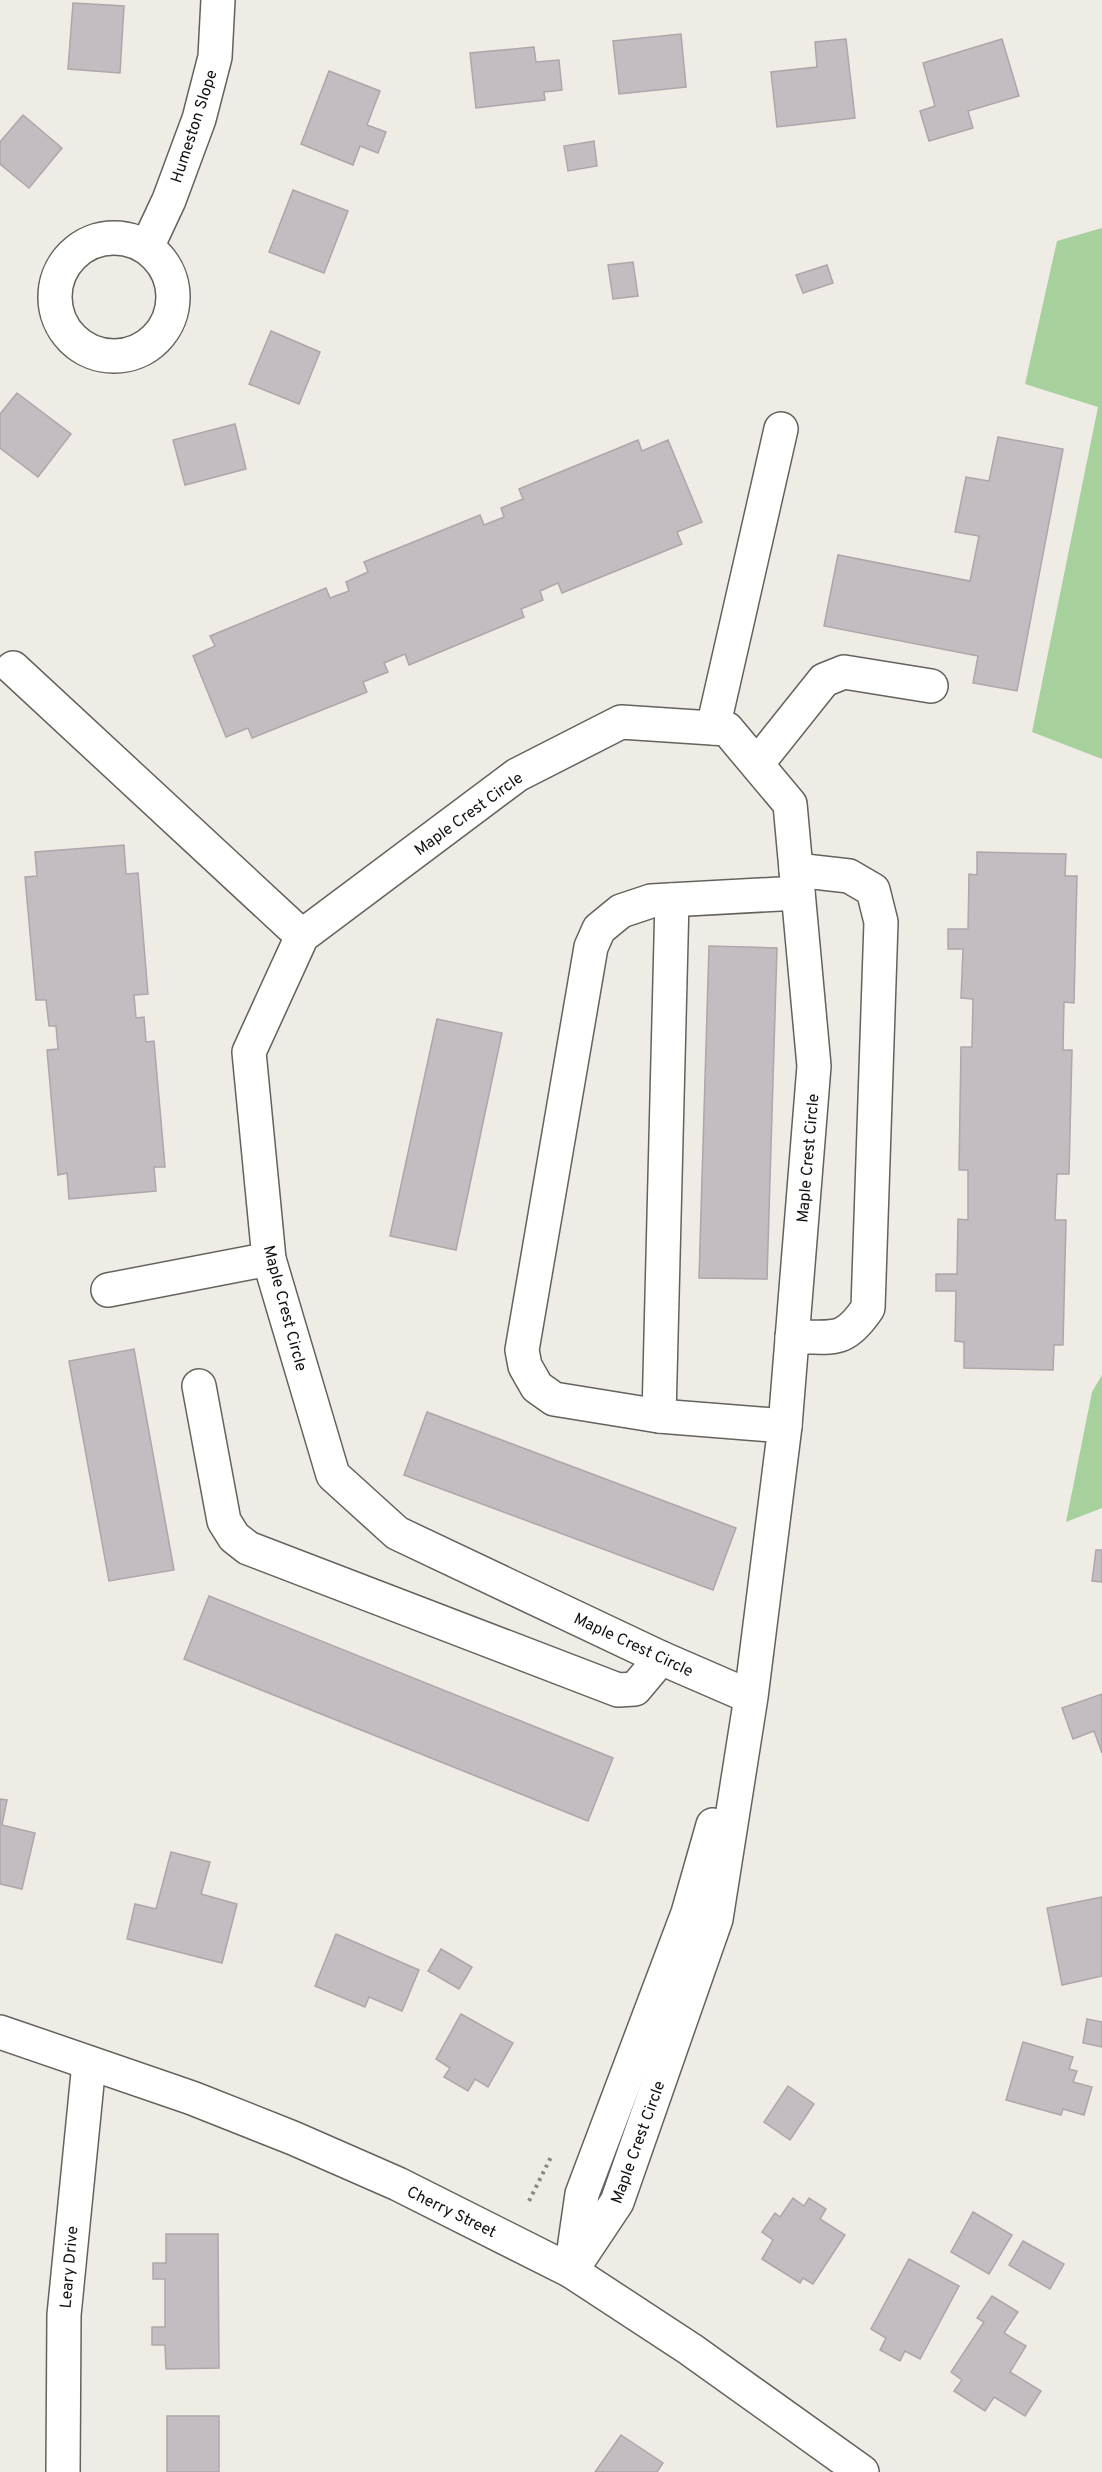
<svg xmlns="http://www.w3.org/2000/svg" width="1102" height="2472" viewBox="0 0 1102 2472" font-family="Overpass,sans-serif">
<rect width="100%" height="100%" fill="#efece5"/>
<g fill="#a6d19c">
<polygon points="1102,228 1102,759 1032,732 1098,407 1025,384 1057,241"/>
<polygon points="1102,1375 1102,1508 1066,1522 1092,1392"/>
</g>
<g fill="#c3bcc0" stroke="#ada6aa" stroke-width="1.5">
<polygon points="73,3 124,6 120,73 68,69"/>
<polygon points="681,34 686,87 619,94 613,41"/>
<polygon points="846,39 855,118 777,127 771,72 817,67 815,42"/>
<polygon points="1002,39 1019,96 968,111 973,128 929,141 920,111 935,106 923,63"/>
<polygon points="534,47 536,62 559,60 562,90 544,92 545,100 476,108 470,53"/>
<polygon points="329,71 380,91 367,125 386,132 378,153 360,146 353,165 301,144"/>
<polygon points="23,115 62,148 29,188 0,164 0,142"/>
<polygon points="594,141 597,166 568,171 564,146"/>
<polygon points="293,190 348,211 324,273 269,252"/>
<polygon points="633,262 638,296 613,299 608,265"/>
<polygon points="827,265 833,283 803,293 796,275"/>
<polygon points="271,331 320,352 299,404 249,384"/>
<polygon points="17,393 71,434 38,477 0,448 0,414"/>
<polygon points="235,424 246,469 185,485 173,440"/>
<polygon points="998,437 1063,449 1017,691 973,683 978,656 824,626 838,555 970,581 979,536 955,532 966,477 989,481"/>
<polygon points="638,440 642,451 668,440 702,522 677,532 682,544 562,593 558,583 540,591 543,600 521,609 524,617 409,665 405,654 384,663 388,672 363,682 367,692 252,738 248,728 226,737 193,656 215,646 210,636 326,588 330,598 349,591 346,582 368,572 364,562 480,515 484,525 504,517 501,508 523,499 519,489"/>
<polygon points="124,845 126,874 138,873 148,994 134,995 136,1018 144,1017 146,1042 154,1041 165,1167 154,1167 156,1191 69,1199 67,1173 58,1175 47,1050 58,1049 56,1026 49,1026 46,1000 36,1000 25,877 37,876 35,852"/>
<polygon points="977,852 1066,854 1065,876 1077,876 1074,1003 1064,1002 1063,1050 1072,1050 1069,1174 1057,1174 1055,1220 1066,1220 1063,1345 1054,1345 1053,1370 964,1368 964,1342 955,1341 956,1291 936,1291 936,1274 957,1274 958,1219 968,1220 968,1170 959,1170 961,1047 972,1047 973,999 961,998 963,949 948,949 948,929 968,929 969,874 977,875"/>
<polygon points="709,946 777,948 767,1279 699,1278"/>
<polygon points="437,1019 502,1033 456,1250 390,1236"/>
<polygon points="134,1349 174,1570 109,1581 69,1361"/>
<polygon points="427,1412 736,1528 713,1590 404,1475"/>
<polygon points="1096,1550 1102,1550 1102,1582 1092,1581"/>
<polygon points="209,1596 613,1758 588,1821 184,1659"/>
<polygon points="1102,1694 1102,1753 1094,1731 1073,1739 1062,1708"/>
<polygon points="0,1799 7,1800 2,1825 35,1833 22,1889 0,1884"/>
<polygon points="171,1852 210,1862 201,1894 237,1904 222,1963 127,1939 135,1904 156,1909"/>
<polygon points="1102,1897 1102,1976 1062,1985 1047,1908"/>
<polygon points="336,1934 419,1970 402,2011 369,1997 365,2007 315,1986"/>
<polygon points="441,1949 472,1967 459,1989 428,1971"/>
<polygon points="461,2014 513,2043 488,2087 475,2079 468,2091 444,2077 450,2068 436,2059"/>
<polygon points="1087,2019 1102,2022 1102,2047 1083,2043"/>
<polygon points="1023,2042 1073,2057 1069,2069 1077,2071 1073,2082 1092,2087 1084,2115 1063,2109 1061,2115 1006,2100"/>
<polygon points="788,2086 814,2104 790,2140 764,2122"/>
<polygon points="793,2198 804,2206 809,2198 826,2209 820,2219 845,2235 813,2284 803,2278 800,2283 762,2259 773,2240 762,2232 775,2213 780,2217"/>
<polygon points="973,2212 1012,2235 989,2274 951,2252"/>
<polygon points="166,2234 218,2234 219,2368 166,2369 165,2345 152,2345 152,2327 165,2327 165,2279 153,2279 153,2263 166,2263"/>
<polygon points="1023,2241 1064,2264 1050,2289 1009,2265"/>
<polygon points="909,2259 959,2286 920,2359 905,2351 900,2361 880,2350 886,2338 871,2329"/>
<polygon points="992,2296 1018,2312 1004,2333 1026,2346 1010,2372 1041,2391 1025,2416 994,2397 985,2411 954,2391 962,2380 951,2372 984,2322 977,2318"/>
<rect x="167" y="2416" width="52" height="56"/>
<polygon points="621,2435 663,2463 657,2472 595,2472"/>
</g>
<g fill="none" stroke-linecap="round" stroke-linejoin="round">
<defs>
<g id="minor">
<circle cx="114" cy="297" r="59"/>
<polyline points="147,247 169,200 199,119 215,57 218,0"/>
<polyline points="13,668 302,936"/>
<polyline points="713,728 781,429"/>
<polyline points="757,764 824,680 844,672 931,686"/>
<polyline points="108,1290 269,1259"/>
<path d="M792 1337C833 1336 843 1345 868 1308L881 922 873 890 849 876 796 870"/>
<polyline points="199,1386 224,1521 234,1537 248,1548 618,1690 635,1689 661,1658"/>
<polyline points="659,1416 672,900"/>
<polyline points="785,1426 659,1416 554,1399 537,1387 525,1366 522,1350 591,947 599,929 621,911 651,901 798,893"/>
<polyline points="0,2032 192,2098 293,2138 398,2184 571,2271 690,2349 862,2472"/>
<polyline points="572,2263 582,2194 688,1913 713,1825"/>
<polyline points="571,2271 617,2202 716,1919 751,1697 785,1426 814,1066 790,804 727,729 621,722 517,775 302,936 249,1052 269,1259 333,1475 397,1533 661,1658 751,1697"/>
<polyline points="63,2472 64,2315 89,2063"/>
</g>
</defs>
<use href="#minor" stroke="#64625c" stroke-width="36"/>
<polyline stroke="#8a8884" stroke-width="4" stroke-dasharray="3 4.5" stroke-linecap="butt" points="529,2201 551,2157"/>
<use href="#minor" stroke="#fff" stroke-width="33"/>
</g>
<g text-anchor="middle" stroke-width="5" stroke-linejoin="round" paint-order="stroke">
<g font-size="16" fill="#12110f" stroke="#fff">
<text transform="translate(193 126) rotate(-72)" y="6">Humeston Slope</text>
<text transform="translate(468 813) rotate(-36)" y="6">Maple Crest Circle</text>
<text transform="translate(807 1158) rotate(-85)" y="6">Maple Crest Circle</text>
<text transform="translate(286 1308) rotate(75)" y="6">Maple Crest Circle</text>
<text transform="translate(634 1644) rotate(25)" y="6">Maple Crest Circle</text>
<text transform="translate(637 2142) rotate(-70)" y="6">Maple Crest Circle</text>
<text transform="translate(452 2211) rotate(26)" y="6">Cherry Street</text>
<text transform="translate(68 2267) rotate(-85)" y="6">Leary Drive</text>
</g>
</g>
</svg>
